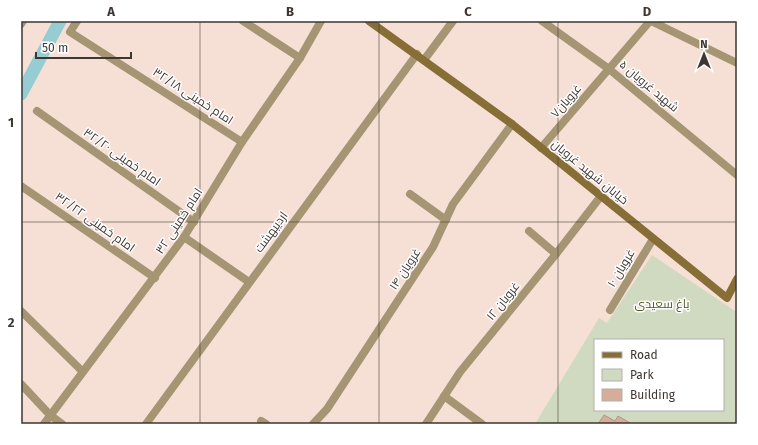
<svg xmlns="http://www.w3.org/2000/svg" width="758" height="445" viewBox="0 0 758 445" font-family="'Fira Sans',Cairo,sans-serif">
<rect width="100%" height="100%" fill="#f6e0d6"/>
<path fill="#d0dac0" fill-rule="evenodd" d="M652 255 735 311 737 308V424H535L599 318 607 323ZM595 340H723V410H595Z"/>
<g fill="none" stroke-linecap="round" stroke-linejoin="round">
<polyline stroke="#95cdd2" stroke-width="13" points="21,94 60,21"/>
</g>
<polygon fill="#d7ac98" stroke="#ad988f" points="604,415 615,421 618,416 632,424 598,424"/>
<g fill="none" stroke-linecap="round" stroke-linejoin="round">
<g stroke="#a69572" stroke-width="8">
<polyline points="77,21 70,32 242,142"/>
<polyline points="243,21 300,58"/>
<polyline points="542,21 609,69 737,175"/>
<polyline points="651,21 737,63"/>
<polyline points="21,24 23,21"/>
<polyline points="424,60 453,21"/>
<polyline points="37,111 194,222"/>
<polyline points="541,148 650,21"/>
<polyline points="21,186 155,278"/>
<polyline points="410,194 446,220"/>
<polyline points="529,231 556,254"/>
<polyline points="184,237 249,282"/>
<polyline points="610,310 653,239"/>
<polyline points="21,311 82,371"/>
<polyline points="21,384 50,415 62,424"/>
<polyline points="444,396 482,424"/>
<polyline points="261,421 266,424"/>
<polyline points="44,424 184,237 242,142 300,58 321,21"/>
<polyline points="146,424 417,54"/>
<polyline points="313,424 327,409 433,247 453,204 512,124"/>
<polyline points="426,424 460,372 556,254 601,196"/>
</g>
<polyline stroke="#876e37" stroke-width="8" points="369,21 512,124 727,298 737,279"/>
</g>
<path fill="none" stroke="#3e3632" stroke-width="1" stroke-opacity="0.55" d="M200 21V424M379 21V424M558 21V424M21 222H737"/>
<g text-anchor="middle" stroke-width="3" stroke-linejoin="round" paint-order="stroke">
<g font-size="12" fill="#3e3632" stroke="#fff">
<text transform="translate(649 86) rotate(40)" y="4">شهید غرویان ۵</text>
<text transform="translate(193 96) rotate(33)" y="4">امام خمینی ۳۲/۱۸</text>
<text transform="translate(566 101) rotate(-49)" y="4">غرویان۷</text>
<text transform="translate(122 157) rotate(35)" y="4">امام خمینی ۳۲/۲۰</text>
<text transform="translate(590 172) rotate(39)" y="4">خیابان شهید غرویان</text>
<text transform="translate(179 221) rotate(-57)" y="4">امام خمینی ۳۲</text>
<text transform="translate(95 222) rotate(35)" y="4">امام خمینی ۳۲/۲۲</text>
<text transform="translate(271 232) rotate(-54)" y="4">اردیبهشت</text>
<text transform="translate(621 268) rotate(-59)" y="4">غرویان ۱۰</text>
<text transform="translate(405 269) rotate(-57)" y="4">غرویان ۱۴</text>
<text transform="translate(503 301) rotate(-51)" y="4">غرویان ۱۲</text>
</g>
<g font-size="12" fill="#495d21" stroke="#fff">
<text x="662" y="308">باغ سعیدی</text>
</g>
</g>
<rect width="758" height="445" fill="none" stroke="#ffffff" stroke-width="44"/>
<rect x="594" y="339" width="130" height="72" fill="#ffffff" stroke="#b2afad"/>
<rect x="602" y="352" width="20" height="6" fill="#876e37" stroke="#b2afad"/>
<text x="630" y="359" font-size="12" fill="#3e3632">Road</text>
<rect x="602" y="369" width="20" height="12" fill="#d0dac0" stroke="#b2afad"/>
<text x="630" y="379" font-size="12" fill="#3e3632">Park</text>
<rect x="602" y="389" width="20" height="12" fill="#d7ac98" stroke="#b2afad"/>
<text x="630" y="399" font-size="12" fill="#3e3632">Building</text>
<g transform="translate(704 54)" stroke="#ffffff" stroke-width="3" paint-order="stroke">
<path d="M0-3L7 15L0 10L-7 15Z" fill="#3e3632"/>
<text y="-6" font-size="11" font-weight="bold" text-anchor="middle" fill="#3e3632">N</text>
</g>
<path d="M36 52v6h95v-6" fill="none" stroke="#3e3632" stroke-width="2"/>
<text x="42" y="52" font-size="12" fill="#3e3632" stroke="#ffffff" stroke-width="3" paint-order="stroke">50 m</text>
<rect x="22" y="22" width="714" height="401" fill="none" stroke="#3e3632" stroke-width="1.5"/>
<g font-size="13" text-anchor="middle" font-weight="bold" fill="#3e3632">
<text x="111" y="16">A</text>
<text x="290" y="16">B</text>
<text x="468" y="16">C</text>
<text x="647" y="16">D</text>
<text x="11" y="127">1</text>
<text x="11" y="327">2</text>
</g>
</svg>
